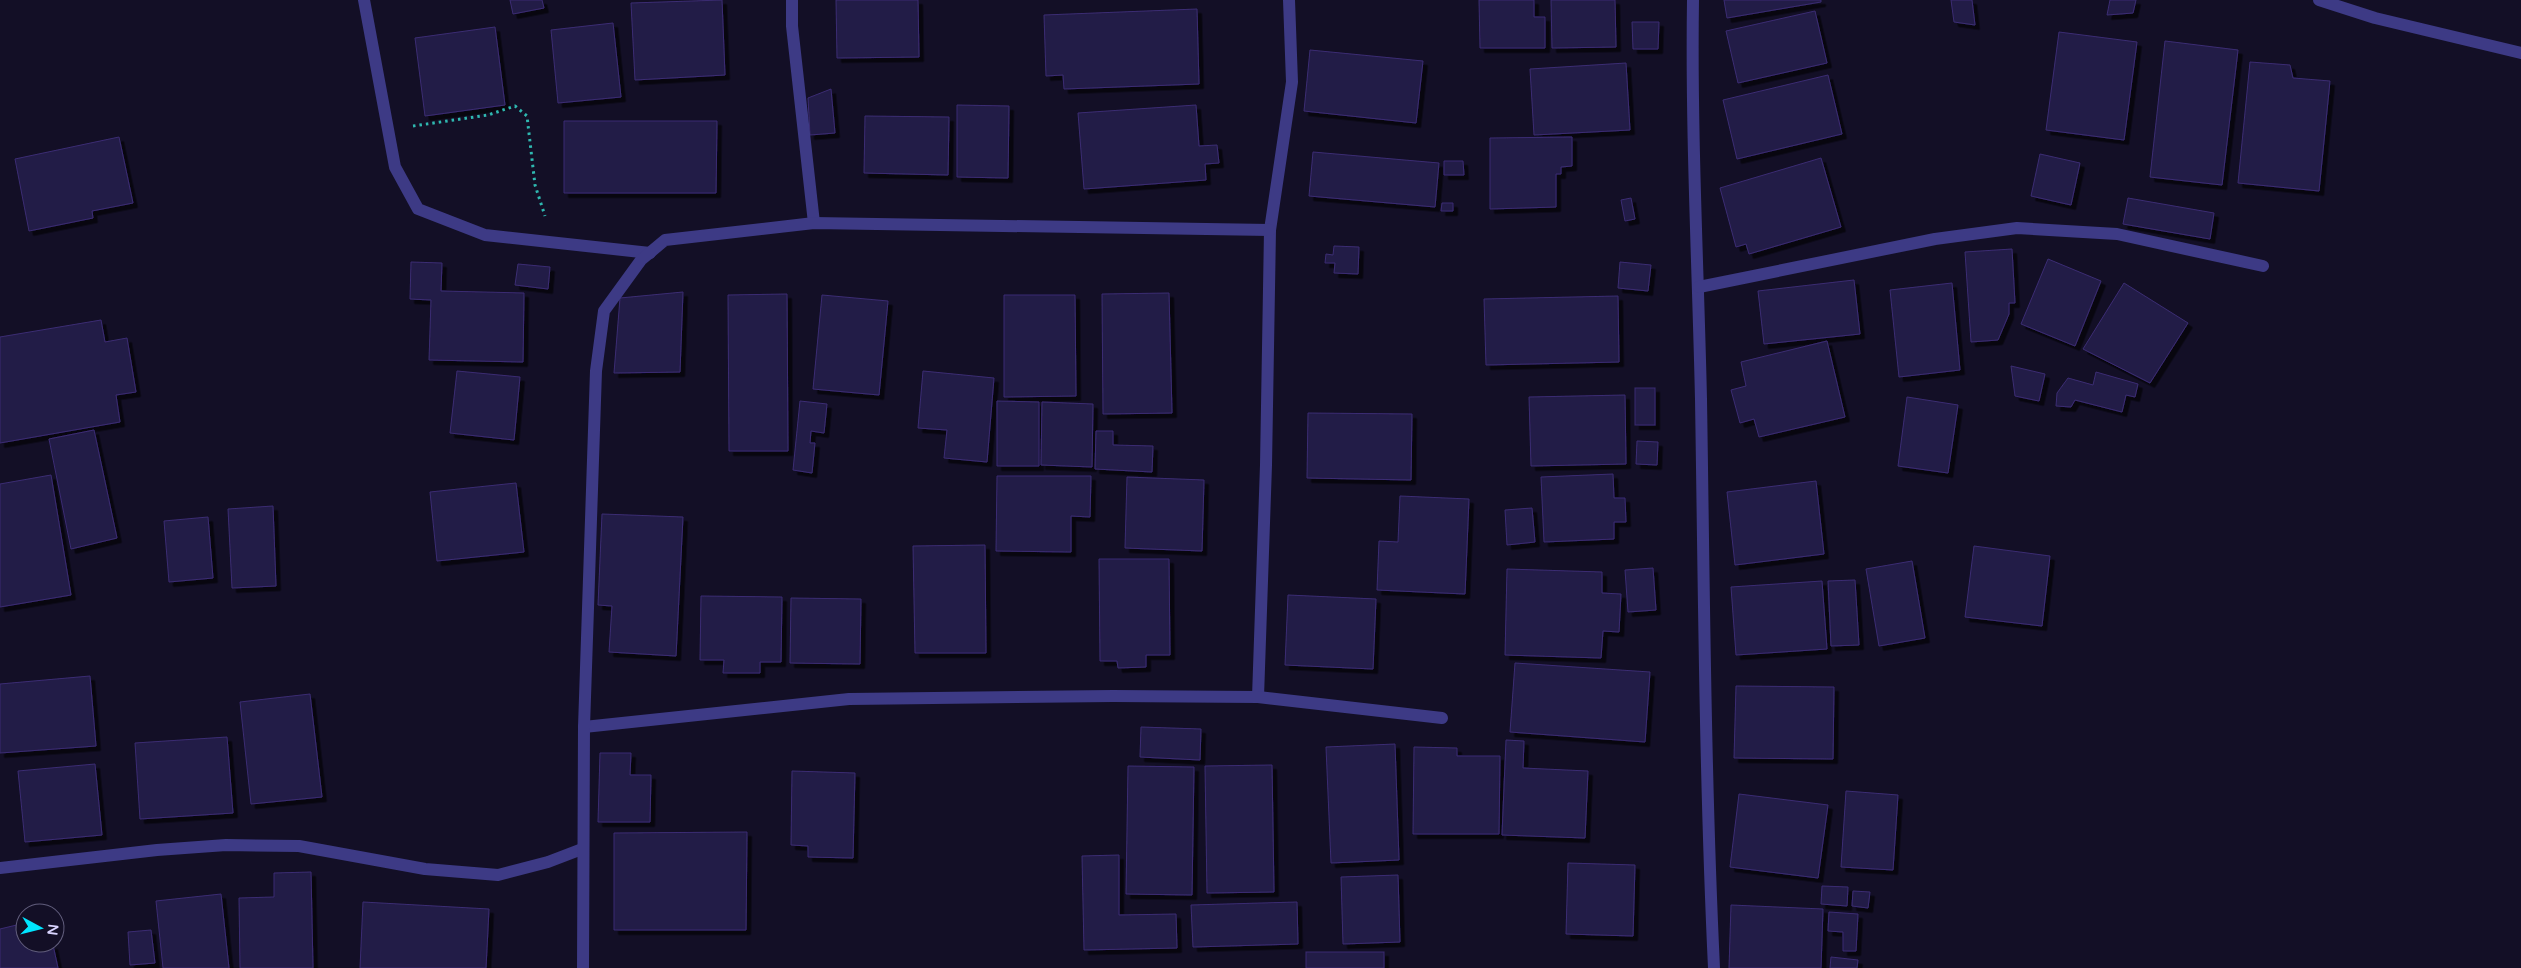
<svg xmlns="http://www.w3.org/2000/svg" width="2521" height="968" viewBox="0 0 2521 968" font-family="'Varela Round',sans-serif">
<defs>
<filter id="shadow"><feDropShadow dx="4.5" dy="4.5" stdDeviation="0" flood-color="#0009"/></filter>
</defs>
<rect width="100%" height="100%" fill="#130f26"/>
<g fill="#241b47" stroke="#3b2d73" filter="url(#shadow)">
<polygon points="510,0 542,0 544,8 513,14"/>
<polygon points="722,0 725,75 635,80 631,3"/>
<polygon points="836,0 918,0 919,57 837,58"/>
<polygon points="1479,0 1534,0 1534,17 1545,17 1545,48 1480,48"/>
<polygon points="1551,0 1615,0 1616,47 1552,48"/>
<polygon points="1724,0 1821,0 1821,2 1727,18"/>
<polygon points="1951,0 1972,0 1975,25 1954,22"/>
<polygon points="2110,0 2136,0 2133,13 2107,15"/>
<polygon points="1197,9 1199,84 1064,89 1063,75 1046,76 1044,15"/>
<polygon points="1815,11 1827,63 1738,83 1726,31"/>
<polygon points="1632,22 1659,22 1658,49 1633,49"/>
<polygon points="613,23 621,97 558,103 551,30"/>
<polygon points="495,27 505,105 425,116 415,38"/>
<polygon points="2059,32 2137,42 2124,140 2046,130"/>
<polygon points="2165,41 2238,50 2222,185 2150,177"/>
<polygon points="1310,50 1423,61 1416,123 1304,111"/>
<polygon points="2250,62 2290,65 2293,78 2330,81 2319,191 2238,183"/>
<polygon points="1626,63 1630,130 1534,135 1530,69"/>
<polygon points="1828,75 1842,134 1737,159 1723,100"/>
<polygon points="831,89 835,133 810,135 808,98"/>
<polygon points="957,105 1009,106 1008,178 957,177"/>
<polygon points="1196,105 1199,146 1217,145 1219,163 1205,164 1206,180 1084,189 1078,113"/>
<polygon points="865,116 949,117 948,175 864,173"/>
<polygon points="564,121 717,121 716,193 564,193"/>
<polygon points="119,137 133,203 92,211 93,218 29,231 15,159"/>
<polygon points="1572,137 1572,166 1561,167 1561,174 1556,174 1556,207 1490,209 1490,138"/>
<polygon points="1313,152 1439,163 1435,207 1309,196"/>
<polygon points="2040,154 2080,163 2071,205 2031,196"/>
<polygon points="1821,158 1841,227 1749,254 1746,244 1736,247 1720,188"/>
<polygon points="1444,161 1463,161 1464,175 1444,175"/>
<polygon points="1631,198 1635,219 1625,221 1621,200"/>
<polygon points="2128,198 2214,213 2210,239 2123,224"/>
<polygon points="1442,203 1453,203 1453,211 1441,211"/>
<polygon points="1334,246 1359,247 1358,274 1334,273 1335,263 1325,263 1326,254 1333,255"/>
<polygon points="2012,249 2015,303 2009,303 2009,314 1998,340 1971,342 1965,252"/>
<polygon points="2048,259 2101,281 2075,346 2021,324"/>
<polygon points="411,262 442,263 441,291 524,293 523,362 429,360 431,300 410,299"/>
<polygon points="1620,262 1651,265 1648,291 1618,288"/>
<polygon points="518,264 550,267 548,289 515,285"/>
<polygon points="1854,280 1860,334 1764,344 1758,291"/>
<polygon points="1952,283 1960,370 1899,377 1890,290"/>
<polygon points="2124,283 2188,323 2150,383 2083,349"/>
<polygon points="683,292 680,372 614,373 620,298"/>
<polygon points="1169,293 1172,413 1103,414 1102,294"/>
<polygon points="787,294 788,451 729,451 728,295"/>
<polygon points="822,295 888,301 879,395 813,389"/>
<polygon points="1004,295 1075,295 1076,396 1004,397"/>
<polygon points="1618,296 1619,362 1486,365 1484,299"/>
<polygon points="101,320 105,342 127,338 136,392 116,395 120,422 0,443 0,337"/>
<polygon points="1827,341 1845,417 1759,437 1754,419 1740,423 1731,390 1746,386 1741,362"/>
<polygon points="2011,366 2045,374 2039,401 2015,396"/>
<polygon points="457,371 520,377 514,440 450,433"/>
<polygon points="923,371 994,378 987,462 944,458 947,430 918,428"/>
<polygon points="2096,372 2138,384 2135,397 2126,395 2122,412 2075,400 2071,407 2056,406 2057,393 2068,378 2093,385"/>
<rect x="1635" y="388" width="20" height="37"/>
<polygon points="1625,395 1626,464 1531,466 1529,397"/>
<polygon points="1907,397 1958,405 1948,473 1898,466"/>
<polygon points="800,401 827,404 824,433 811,431 810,443 815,443 812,473 793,470"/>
<polygon points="997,401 1039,402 1039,466 997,466"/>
<polygon points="1042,402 1093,404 1092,467 1041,465"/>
<polygon points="1308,413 1412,414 1411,480 1307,478"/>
<polygon points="94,430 117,538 71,549 49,439"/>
<polygon points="1096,431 1113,431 1113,445 1153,446 1152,472 1095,469"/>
<polygon points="1637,441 1658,442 1657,465 1636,464"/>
<polygon points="1613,474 1614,498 1625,498 1626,522 1614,522 1614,539 1544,542 1541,477"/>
<polygon points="51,475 71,595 0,607 0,484"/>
<polygon points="997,476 1091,476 1090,517 1071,516 1071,552 996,551"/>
<polygon points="1127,477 1204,480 1202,551 1125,548"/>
<polygon points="1816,481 1824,554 1735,565 1727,492"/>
<polygon points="516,483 524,552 437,561 430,492"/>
<polygon points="1400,496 1469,499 1465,594 1377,590 1379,541 1398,542"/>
<polygon points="273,506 276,586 232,588 228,509"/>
<polygon points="1532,508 1535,542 1507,545 1505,510"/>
<polygon points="602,514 683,517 676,656 609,652 612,606 598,605"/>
<polygon points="208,517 213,578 169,582 164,521"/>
<polygon points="985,545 986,653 915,653 913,546"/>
<polygon points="1974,546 2050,556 2042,626 1965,617"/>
<polygon points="1099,559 1169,559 1170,655 1146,655 1146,667 1118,668 1117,661 1100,661"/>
<polygon points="1912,561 1925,638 1879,646 1866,569"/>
<polygon points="1653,568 1656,610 1628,612 1625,570"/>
<polygon points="1507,569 1602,572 1602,593 1621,594 1619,632 1603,631 1601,658 1505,655"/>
<polygon points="1855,580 1859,645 1831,646 1828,581"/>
<polygon points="1822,581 1827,649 1736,655 1731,587"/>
<polygon points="1288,595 1376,599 1373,669 1285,665"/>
<polygon points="701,596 782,597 781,662 760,662 760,673 723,673 724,660 700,660"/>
<polygon points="791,598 861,599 860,664 790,663"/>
<polygon points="1515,663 1650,672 1645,742 1510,732"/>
<polygon points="90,676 96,746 0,753 0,684"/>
<polygon points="1736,686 1834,687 1833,759 1734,758"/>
<polygon points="310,694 322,797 251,804 240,702"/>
<polygon points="1141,727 1201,729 1200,760 1140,757"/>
<polygon points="227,737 233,813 140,819 135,743"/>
<polygon points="1506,740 1524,741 1523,768 1588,771 1585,838 1502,835"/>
<polygon points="1395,744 1399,860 1331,863 1326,747"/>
<polygon points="1414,747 1457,748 1457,756 1500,756 1499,834 1413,834"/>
<polygon points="600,753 631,753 630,775 651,775 650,822 598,822"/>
<polygon points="95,764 102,835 25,842 18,771"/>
<polygon points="1272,765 1274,892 1207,893 1205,766"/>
<polygon points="1128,766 1194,767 1192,895 1126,894"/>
<polygon points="792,771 855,773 853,858 808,857 808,846 791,845"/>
<polygon points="1846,791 1898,795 1893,870 1841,867"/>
<polygon points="1739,794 1828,805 1818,878 1730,867"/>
<polygon points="747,832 746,930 614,930 614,833"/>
<polygon points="1119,855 1119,915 1176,914 1177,948 1084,950 1082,856"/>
<polygon points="1568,863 1635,865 1633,936 1566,934"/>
<polygon points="311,872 313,968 240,968 239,898 274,897 274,873"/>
<polygon points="1398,875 1400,942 1343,944 1341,877"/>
<polygon points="1822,886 1848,887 1847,906 1821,904"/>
<polygon points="1853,891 1870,892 1868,908 1852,906"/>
<polygon points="221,894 229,968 163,968 156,901"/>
<polygon points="363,902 489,909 486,968 360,968"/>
<polygon points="1297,902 1298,944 1193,947 1191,905"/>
<polygon points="1731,905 1823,909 1821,968 1729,968"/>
<polygon points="1829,912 1858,914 1856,951 1843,951 1843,932 1828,931"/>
<polygon points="25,923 25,943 46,943 47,946 53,945 58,968 0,968 0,929"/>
<polygon points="151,930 155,963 130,965 128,932"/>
<rect x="1306" y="952" width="78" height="16"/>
<polygon points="1831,957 1858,960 1857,968 1830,968"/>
</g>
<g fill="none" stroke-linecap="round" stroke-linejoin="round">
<polyline stroke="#2fb8b0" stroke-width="3" stroke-dasharray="2.5 4" stroke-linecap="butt" points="413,126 488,115 515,106 527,116 535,185 545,216"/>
<g stroke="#3d3a85" stroke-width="12">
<polyline points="364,0 395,167 418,209 485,235 650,253"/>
<polyline points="792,0 792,26 814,223"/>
<path d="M1693 0C1691 133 1698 266 1701 399 1704 589 1705 778 1714 968"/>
<polyline points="2319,0 2375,18 2521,53"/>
<polyline points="1699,287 1935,239 2017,228 2117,234 2263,266"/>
<polyline points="1258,697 1266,465 1270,230 1292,82 1289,0"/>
<polyline points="584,727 849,699 1113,696 1258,697 1442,718"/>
<polyline points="0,868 157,850 226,845 299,846 425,869 498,875 548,862 582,849"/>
<polyline points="583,968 584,727 596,371 604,311 641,260 665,240 814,223 1270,230"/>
</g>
</g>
<g transform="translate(40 928) rotate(97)"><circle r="24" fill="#130f26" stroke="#625e7d"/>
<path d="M0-4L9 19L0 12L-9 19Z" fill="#00e5ff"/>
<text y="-8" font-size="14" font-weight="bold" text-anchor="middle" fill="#d9d4ff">N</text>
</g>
</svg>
